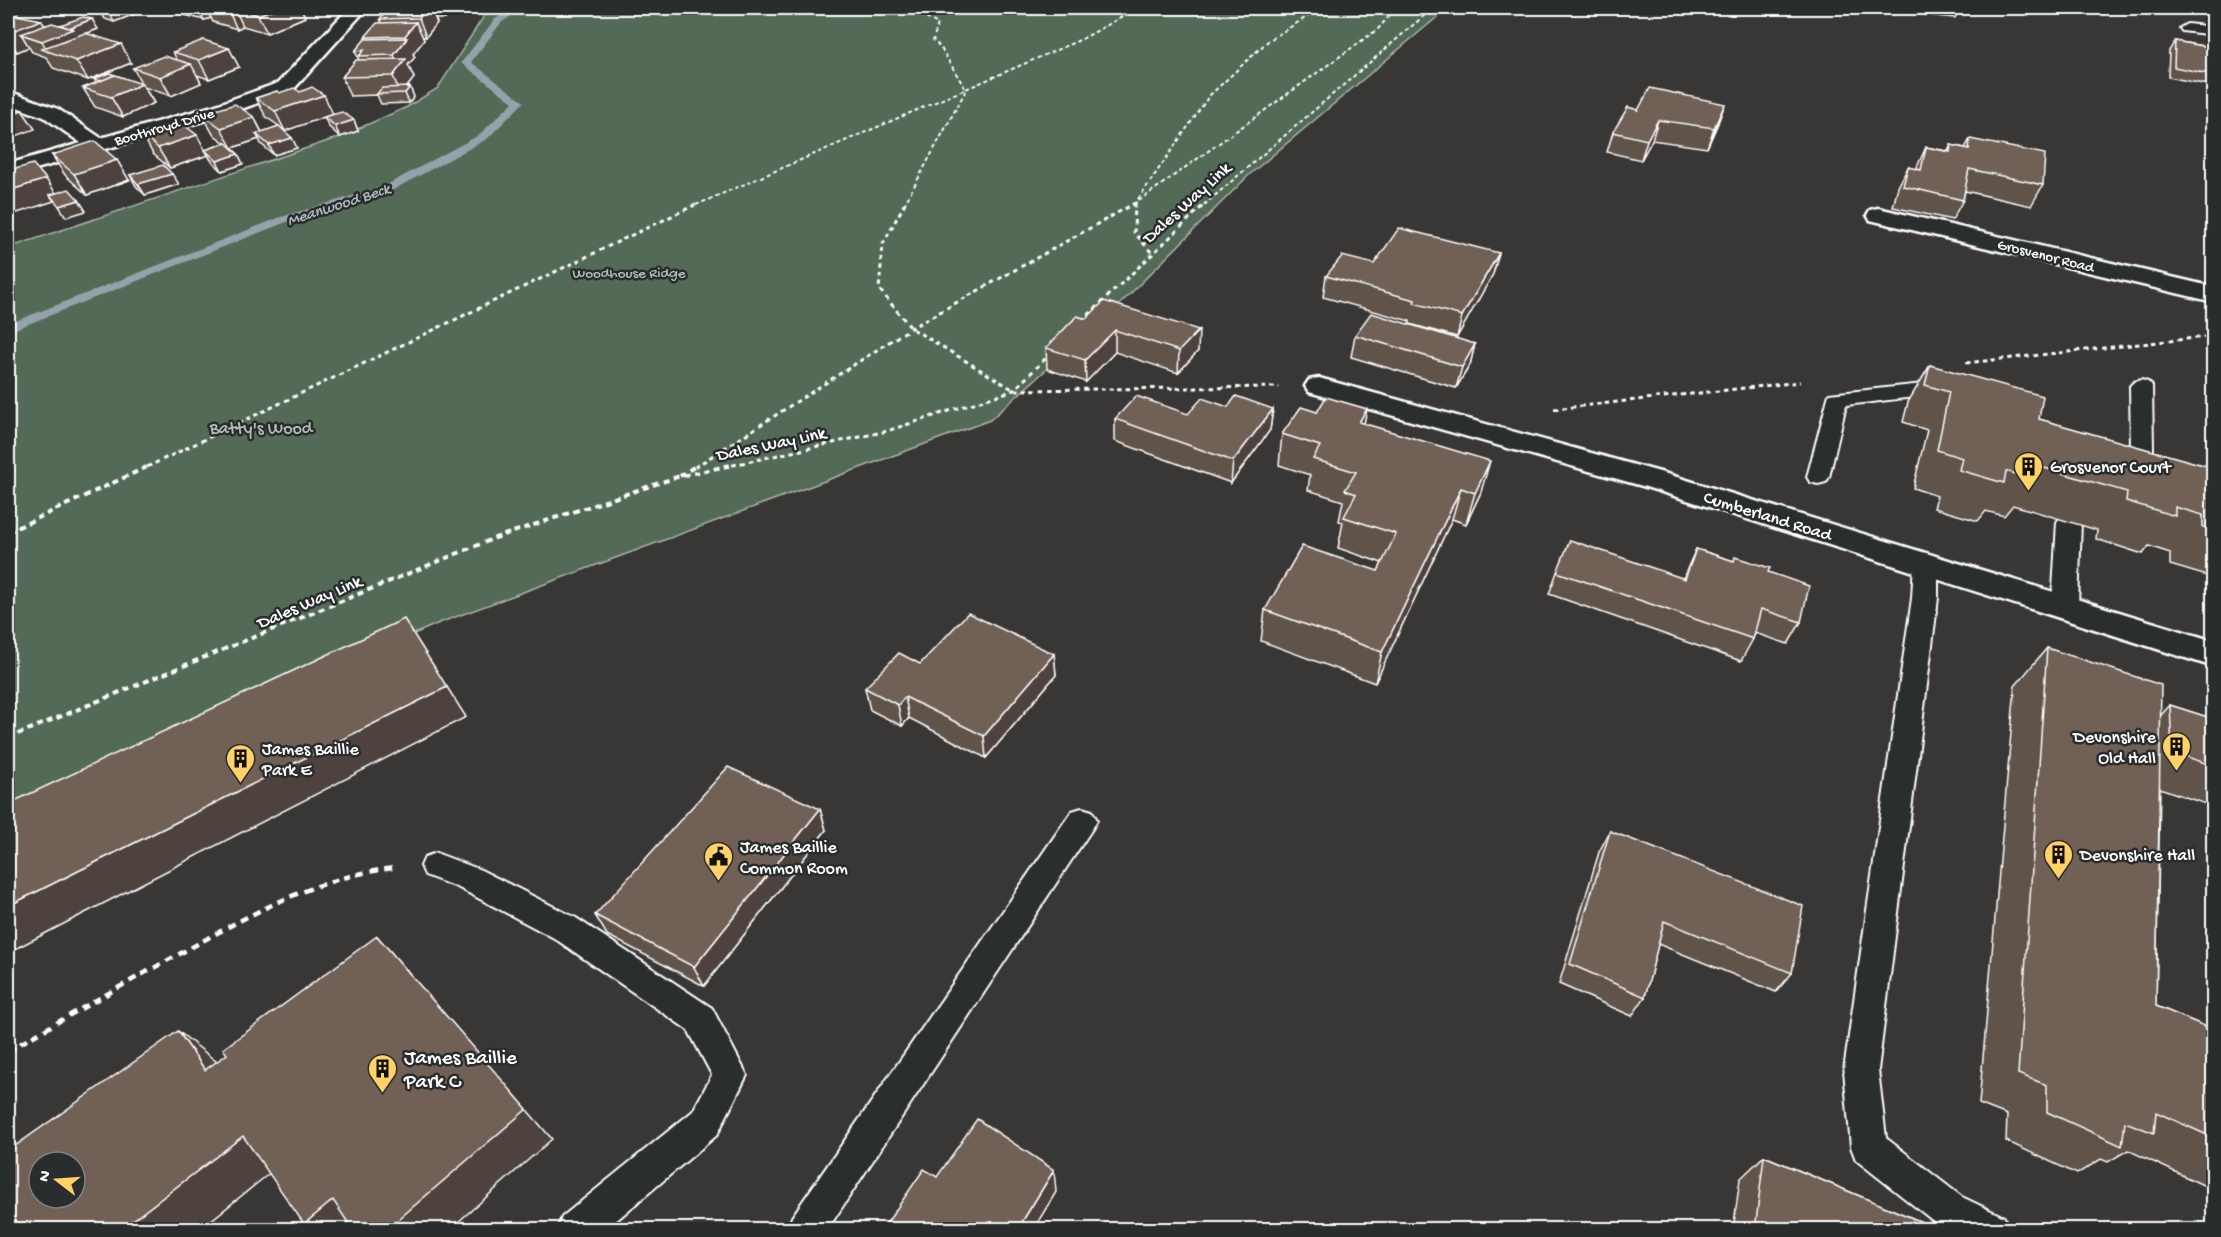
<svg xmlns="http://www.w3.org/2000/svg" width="2221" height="1237" viewBox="0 0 2221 1237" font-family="'Gochi Hand',sans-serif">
<rect width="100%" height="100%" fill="#383736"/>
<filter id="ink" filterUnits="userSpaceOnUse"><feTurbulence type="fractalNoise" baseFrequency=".0167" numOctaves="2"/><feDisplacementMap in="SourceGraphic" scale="12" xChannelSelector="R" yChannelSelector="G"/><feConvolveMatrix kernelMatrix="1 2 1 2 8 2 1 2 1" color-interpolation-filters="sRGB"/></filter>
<g filter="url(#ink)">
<polygon fill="#536a56" stroke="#a9b4aa" stroke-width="1.5" points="489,8 1448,8 1249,175 1122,302 990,420 439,623 8,813 8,248 337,138 407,107 438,88"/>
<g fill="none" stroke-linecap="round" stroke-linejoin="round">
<polygon fill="#96a2ab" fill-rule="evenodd" points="513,8 522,8 501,23 471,62 524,102 487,139 391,191 289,221 8,332 8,324 281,217 383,187 479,135 513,102 461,63 495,19"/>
<defs>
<g id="service">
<polygon points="2187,24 2214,27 2214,35 2182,31 2180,28"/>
<polygon points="2141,380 2148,382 2152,386 2153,450 2150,455 2134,455 2131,450 2130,386 2134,382"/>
<polygon points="1923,384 1954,391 1957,396 1954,401 1946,402 1923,396 1846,405 1829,477 1826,482 1818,484 1810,482 1807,477 1829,394"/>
<polygon points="2069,514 2077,516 2081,522 2078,606 2074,612 2065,615 2056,612 2052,606 2057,522 2061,516"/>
<polygon points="1926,553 1935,556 1938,562 1938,598 1878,1070 1886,1138 1962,1197 2004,1217 2009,1230 1949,1230 1936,1223 1856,1160 1851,1147 1844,1070 1912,598 1914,562 1917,556"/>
<polygon points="1082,808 1092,811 1097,820 1092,829 827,1230 787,1230 792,1217 1072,811"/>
<polygon points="436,853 481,870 576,918 712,1008 747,1075 717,1135 605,1230 557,1230 562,1217 693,1111 712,1075 688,1030 554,938 459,888 425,875 421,866 425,857"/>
</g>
<g id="minor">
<polygon points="349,8 367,8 292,91 227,114 8,177 8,164 81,143 44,117 8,104 8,91 58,109 101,138 213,106 278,83"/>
<polygon points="1878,208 2214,287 2214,302 1870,220 1867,215 1870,210"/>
<polygon points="1319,378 1667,474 2214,641 2214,667 1646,487 1309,392 1305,386 1309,380"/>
</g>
</defs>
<use href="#service" stroke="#fff" stroke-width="4"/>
<use href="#minor" stroke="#fff" stroke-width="5"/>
<g stroke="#fff" stroke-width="2" stroke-dasharray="4 3" stroke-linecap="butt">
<polyline points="696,205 1082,39 1138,8"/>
<polyline points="904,205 966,90 941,48 933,40 938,24 905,8"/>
<polyline points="1133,205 1378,29 1396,8"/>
<polyline points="1134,205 1209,96 1268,41 1321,8"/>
<polyline points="1204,205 1433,8"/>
</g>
<g stroke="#fff" stroke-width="3" stroke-dasharray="4.5 4" stroke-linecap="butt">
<polyline points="905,203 883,244 879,289 911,328 1014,390 1279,387"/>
<polyline points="1135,203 1134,232 1151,252"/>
<polyline points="1082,321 1206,203"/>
<polyline points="1966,363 2214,336"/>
<polyline points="1554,409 1800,382"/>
<polyline points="147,467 699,203"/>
<polyline points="695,467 911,328 1135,203"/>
<polyline points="724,467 887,431 1014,390 1050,354"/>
</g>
<g stroke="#fff" stroke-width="4" stroke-dasharray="6 4.5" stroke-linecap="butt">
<polyline points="680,476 697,465"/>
<polyline points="8,532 151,465"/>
<polyline points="8,738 495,538 677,477 731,465"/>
</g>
<path stroke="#fff" stroke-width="4.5" stroke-dasharray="8 6" stroke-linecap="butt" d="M8 1051C66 1017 124 984 183 952 251 914 316 877 394 868"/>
<use href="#service" fill="#2a2d2e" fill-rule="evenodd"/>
<use href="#minor" fill="#2a2d2e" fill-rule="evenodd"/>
</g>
<g fill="#60534a" stroke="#fff" stroke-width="1.5">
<polygon points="8,8 14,16 41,20 44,25 60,25 98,29 87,33 131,63 88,80 53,68 46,57 32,52 29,47 17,52 8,48"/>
<polygon points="103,8 138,8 140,12 114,22 105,19 99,9"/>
<polygon points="176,8 301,8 305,17 267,33 243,26 237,29 213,22 211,18 204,20 181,14 178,8"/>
<polygon points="390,8 453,8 445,19 435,19 437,23 426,37 422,37 424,40 413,54 415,57 408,65 414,78 407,87 410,87 414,97 409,103 381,104 377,95 350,96 342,77 359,60 355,51 366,39 365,37 382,23 380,19"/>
<polygon points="1887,8 1959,8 1960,9 1955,18 1888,11"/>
<polygon points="2193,8 2214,8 2214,10"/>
<polygon points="2175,41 2214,48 2213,86 2168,77 2169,51"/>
<polygon points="229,48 239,67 209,79 197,75 201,83 171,96 144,87 154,103 123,117 95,107 83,88 96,83 94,79 142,84 133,68 177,60 173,52"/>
<polygon points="277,91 285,131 279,127 292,138 297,148 274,155 261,144 259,139 232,148 238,154 243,164 222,171 211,160 208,155 170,168 153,154 142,134 205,150 225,143 213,134 202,114 254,117 262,132 279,126 266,117 256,98"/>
<polygon points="1638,110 1718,123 1707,148 1652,140 1641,160 1607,152 1613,132"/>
<polygon points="324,117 354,120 358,131 340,137 329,127"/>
<polygon points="1970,139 2043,185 2031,206 1965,191 1963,200 1952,220 1893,207 1898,187 1908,167 1916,169 1926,147 1948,151 1951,145 1965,148"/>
<polygon points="52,155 129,180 87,195 65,175"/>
<polygon points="130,175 179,184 145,195 136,186"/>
<polygon points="1499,253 1493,274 1457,337 1410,324 1410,321 1323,297 1326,276 1374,264"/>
<polygon points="1077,316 1198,351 1178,373 1115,352 1086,382 1047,369 1046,348"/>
<polygon points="1355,335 1475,344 1470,365 1456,388 1351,357"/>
<polygon points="1930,365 2039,419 2214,468 2214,569 2207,576 2170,565 2170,553 2149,546 2143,554 2096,539 2097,530 2013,505 2004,516 1986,511 1978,521 1934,508 1937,496 1913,488 1927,430 1903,422 1908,402"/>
<polygon points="1228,407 1273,409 1270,430 1231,483 1115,441 1115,419 1188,414"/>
<polygon points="1317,412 1364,424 1481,492 1466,524 1452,519 1375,683 1261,641 1265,610 1378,571 1382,563 1338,548 1343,522 1339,521 1343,501 1308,490 1310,475 1279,465 1282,434"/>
<polygon points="1696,549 1768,572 1801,622 1788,644 1755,633 1753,639 1741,661 1549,594 1557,572 1683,578"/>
<polygon points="2047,648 2161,715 2170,705 2214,719 2214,807 2160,788 2156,1006 2214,1030 2214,1190 2128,1150 2108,1162 2101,1159 2077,1174 2006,1141 2007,1115 1979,1104 2015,686"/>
<polygon points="1054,654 1056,675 986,758 909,718 902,726 870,710 865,688 920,664"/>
<polygon points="820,809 826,830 704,986 607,935 595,915"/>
<polygon points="1610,831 1792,973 1776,992 1658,944 1645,997 1632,1016 1559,984 1599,852"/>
<polygon points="1764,1156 1941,1230 1733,1230 1740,1179"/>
</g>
<g fill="#4e433c" stroke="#fff" stroke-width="1.5">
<polygon points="8,8 27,8 13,13 22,27 41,20 52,37 69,28 92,19 98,29 77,37 48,52 42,41 21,34 29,47 17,52 8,36"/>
<polygon points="121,8 138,8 140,12 114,22 109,12"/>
<polygon points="198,8 205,8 211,18 204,20"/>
<polygon points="217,8 237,8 235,9 243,26 237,29 228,10"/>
<polygon points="276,8 301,8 305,17 267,33 258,15"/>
<polygon points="428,8 431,8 437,23 426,37 419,18"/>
<polygon points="440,8 453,8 445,19"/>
<polygon points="416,22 424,40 413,54 415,57 408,65 414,78 402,93 400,93 393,76 399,68 394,55 406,40 405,36"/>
<polygon points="121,44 131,63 88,80 76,61"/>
<polygon points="229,48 239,67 209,79 199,60"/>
<polygon points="191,64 201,83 171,96 160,77"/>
<polygon points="142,84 154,103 123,117 111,97"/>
<polygon points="410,87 414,97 409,103 405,93"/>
<polygon points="324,95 333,114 285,131 275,111"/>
<polygon points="1725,104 1718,123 1707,148 1714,128"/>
<polygon points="22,110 35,129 8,139 8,115"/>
<polygon points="254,117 264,137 256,134 259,139 232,148 221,128"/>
<polygon points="354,120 358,131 340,137 335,126"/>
<polygon points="1658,120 1652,140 1641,160 1647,140"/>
<polygon points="197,135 208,155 170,168 158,148"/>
<polygon points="292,138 297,148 274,155 269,145"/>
<polygon points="238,154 243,164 222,171 217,161"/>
<polygon points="117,160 129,180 87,195 74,174"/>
<polygon points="172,174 179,184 145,195 138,184"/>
<polygon points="46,179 60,199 50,195 54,201 8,216 8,191"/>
<polygon points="79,200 86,211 66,217 59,206"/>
<polygon points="1499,253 1493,274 1457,337 1462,316"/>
<polygon points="1115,330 1115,352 1086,382 1085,360"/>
<polygon points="1199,330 1198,351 1178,373 1179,351"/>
<polygon points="1475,344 1470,365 1456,388 1462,367"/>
<polygon points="1273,409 1270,430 1231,483 1233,461"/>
<polygon points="1367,409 1361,440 1359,422"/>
<polygon points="1490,461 1481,492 1466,524 1475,493"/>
<polygon points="1461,488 1452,519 1375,683 1382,652"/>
<polygon points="1054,654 1056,675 986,758 984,736"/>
<polygon points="447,687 466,717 13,950 8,945 8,906"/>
<polygon points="905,697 909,718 902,726 898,705"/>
<polygon points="820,809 826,830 704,986 694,967"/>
<polygon points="377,936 552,1139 449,1230 386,1230"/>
<polygon points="178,1031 217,1062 205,1070"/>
<polygon points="243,1136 281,1164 199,1230 120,1230"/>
<polygon points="1054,1170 1056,1192 1033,1230 1017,1230"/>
<polygon points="333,1200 366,1230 312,1230 304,1224"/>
</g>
<g fill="#706056" stroke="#fff" stroke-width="1.5" fill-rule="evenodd">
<polygon points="103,8 121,8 109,12 99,9"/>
<polygon points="217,8 276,8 258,15 234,8 228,10"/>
<polygon points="390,8 428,8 419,18 380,19"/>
<polygon points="17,15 41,20 8,33 8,18"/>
<polygon points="83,17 92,19 69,28 60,25"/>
<polygon points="416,22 405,36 365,37 377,23"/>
<polygon points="52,23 73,29 42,41 21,34"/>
<polygon points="85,33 121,44 76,61 41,49"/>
<polygon points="407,38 394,55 359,56 364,50 355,51 365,39"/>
<polygon points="203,40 229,48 199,60 173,52"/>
<polygon points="2175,41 2214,48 2214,75 2174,67"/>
<polygon points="164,56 191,64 160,77 133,68"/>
<polygon points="406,59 393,76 342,77 356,60"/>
<polygon points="109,73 124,78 115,75 101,81 94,79"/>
<polygon points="115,75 142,84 111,97 83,88"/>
<polygon points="312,87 324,95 275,111 256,98 277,91 279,93 294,88 300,92"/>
<polygon points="410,87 405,93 377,94 382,88"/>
<polygon points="1650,88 1725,104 1714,128 1658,120 1647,140 1613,132 1628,107 1638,110"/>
<polygon points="235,104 254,117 221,128 202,114"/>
<polygon points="8,105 22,110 8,115"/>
<polygon points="342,112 354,120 335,126 324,117"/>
<polygon points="183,124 197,135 158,148 142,134"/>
<polygon points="279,126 292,138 269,145 256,134"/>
<polygon points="1970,139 2045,154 2043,185 1969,169 1963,200 1903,186 1908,167 1921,170 1926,147 1950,152 1951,145 1969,149"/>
<polygon points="95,141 117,160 74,174 52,155"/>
<polygon points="226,143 238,154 217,161 205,150"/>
<polygon points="33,164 46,179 8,191 8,175 9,174 8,171"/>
<polygon points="163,165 172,174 138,184 130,175"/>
<polygon points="69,189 79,200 59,206 50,195"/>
<polygon points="1399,228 1499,253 1462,316 1414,303 1415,300 1326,276 1342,256 1374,264"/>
<polygon points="1104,301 1199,330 1179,351 1115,330 1085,360 1046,348 1077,316 1086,319"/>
<polygon points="1371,313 1475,344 1462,367 1355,335"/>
<polygon points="1930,365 2043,396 2039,419 2214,468 2214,530 2203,527 2203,515 2175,507 2175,516 2126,501 2127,492 2034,465 2031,479 2006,471 2004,483 1959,470 1962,458 1937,450 1949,392 1925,385"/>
<polygon points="1136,396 1188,414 1202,398 1228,407 1236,396 1273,409 1233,461 1115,419"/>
<polygon points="1326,397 1367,409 1359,422 1490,461 1475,493 1461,488 1382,652 1265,610 1302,546 1378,571 1396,534 1344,517 1356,494 1345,490 1356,472 1313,459 1320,446 1282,434 1301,407 1317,412"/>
<polygon points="1570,540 1685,579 1696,549 1734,561 1735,557 1770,568 1768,572 1809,586 1801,622 1761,609 1753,639 1557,572"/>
<polygon points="968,613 1054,654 984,736 905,697 898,705 865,688 899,653 920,664"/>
<polygon points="404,619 447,687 8,906 8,804"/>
<polygon points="2047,648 2161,685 2156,1006 2214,1030 2214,1138 2156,1112 2154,1133 2125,1122 2122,1146 2047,1112 2047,1085 2018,1074"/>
<polygon points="2170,705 2214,719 2214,766 2172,752"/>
<polygon points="728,767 820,809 694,967 595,915"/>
<polygon points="1610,831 1803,906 1792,973 1664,921 1645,997 1570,964"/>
<path d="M377 936 527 1109 386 1230H353L333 1200 304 1224 243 1136 120 1230H8V1151L178 1031 205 1070 227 1054 223 1049ZM39 1162H75V1198H39Z"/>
<polygon points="977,1119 1054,1170 1017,1230 882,1230 924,1169 937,1177"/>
<polygon points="1764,1156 1941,1230 1774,1230 1756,1222"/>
</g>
</g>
<defs>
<symbol id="building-pin" viewBox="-11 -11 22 30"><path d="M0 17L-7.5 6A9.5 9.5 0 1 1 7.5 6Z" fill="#ffd166" stroke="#2a2d2e"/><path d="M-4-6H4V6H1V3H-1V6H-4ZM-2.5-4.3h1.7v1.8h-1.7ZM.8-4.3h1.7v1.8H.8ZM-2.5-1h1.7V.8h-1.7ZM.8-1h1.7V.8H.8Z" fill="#111"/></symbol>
<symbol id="civic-pin" viewBox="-11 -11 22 30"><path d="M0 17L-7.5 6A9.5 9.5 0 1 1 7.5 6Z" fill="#ffd166" stroke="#2a2d2e"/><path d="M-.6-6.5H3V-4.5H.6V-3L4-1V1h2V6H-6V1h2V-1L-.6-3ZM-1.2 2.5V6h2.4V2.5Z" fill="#111"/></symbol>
</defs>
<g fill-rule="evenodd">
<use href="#building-pin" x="2012" y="450" width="33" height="45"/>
<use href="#building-pin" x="2160" y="730" width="33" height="45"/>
<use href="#building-pin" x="224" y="742" width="33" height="45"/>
<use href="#building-pin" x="2042" y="838" width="33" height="45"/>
<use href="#civic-pin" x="702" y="840" width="33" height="45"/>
<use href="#building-pin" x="366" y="1052" width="33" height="45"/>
</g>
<g text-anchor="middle" stroke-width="5" stroke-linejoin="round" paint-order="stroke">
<g font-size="15" fill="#fff" stroke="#2a2d2e">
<text transform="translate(164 126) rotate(-16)" y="5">Boothroyd Drive</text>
<text transform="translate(2046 255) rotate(14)" y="5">Grosvenor Road</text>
</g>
<g font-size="15" fill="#b2bcb3" stroke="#2a2d2e">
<text x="629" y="277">Woodhouse Ridge</text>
</g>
<g font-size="16" font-style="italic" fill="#b0b9c0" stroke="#2a2d2e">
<text transform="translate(338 203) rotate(-18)" y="6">Meanwood Beck</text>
</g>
<g font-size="18" fill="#fff" stroke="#2a2d2e">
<text transform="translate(1186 202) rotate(-42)" y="6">Dales Way Link</text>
<text transform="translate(771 443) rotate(-12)" y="6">Dales Way Link</text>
<text transform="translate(1768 515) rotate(17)" y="6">Cumberland Road</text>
<text transform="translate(309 601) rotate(-23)" y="6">Dales Way Link</text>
</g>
<g font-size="18" fill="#b2bcb3" stroke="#2a2d2e">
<text x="261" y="433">Batty's Wood</text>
</g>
<g font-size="18" fill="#fff" stroke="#2a2d2e" text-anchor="start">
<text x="2050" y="472">Grosvenor Court</text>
<text x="2156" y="742" text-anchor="end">Devonshire<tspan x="2156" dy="21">Old Hall</tspan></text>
<text x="262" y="754">James Baillie<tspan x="262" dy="21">Park E</tspan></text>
<text x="740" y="852">James Baillie<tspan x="740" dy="21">Common Room</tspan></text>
<text x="2080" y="860">Devonshire Hall</text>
</g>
<g font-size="21" fill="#fff" stroke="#2a2d2e" text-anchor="start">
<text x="404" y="1063">James Baillie<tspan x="404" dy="24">Park C</tspan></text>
</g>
</g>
<rect width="2221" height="1237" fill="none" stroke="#2a2d2e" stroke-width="30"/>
<rect x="15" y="15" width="2191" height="1207" fill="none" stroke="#fff" stroke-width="2" filter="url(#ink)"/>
<g transform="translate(57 1180) rotate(287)"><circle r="28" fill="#2a2d2e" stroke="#7f8182" stroke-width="1.5"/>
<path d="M0-4.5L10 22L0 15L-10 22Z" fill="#ffd166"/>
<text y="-9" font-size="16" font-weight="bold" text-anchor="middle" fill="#ffffff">N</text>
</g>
</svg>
